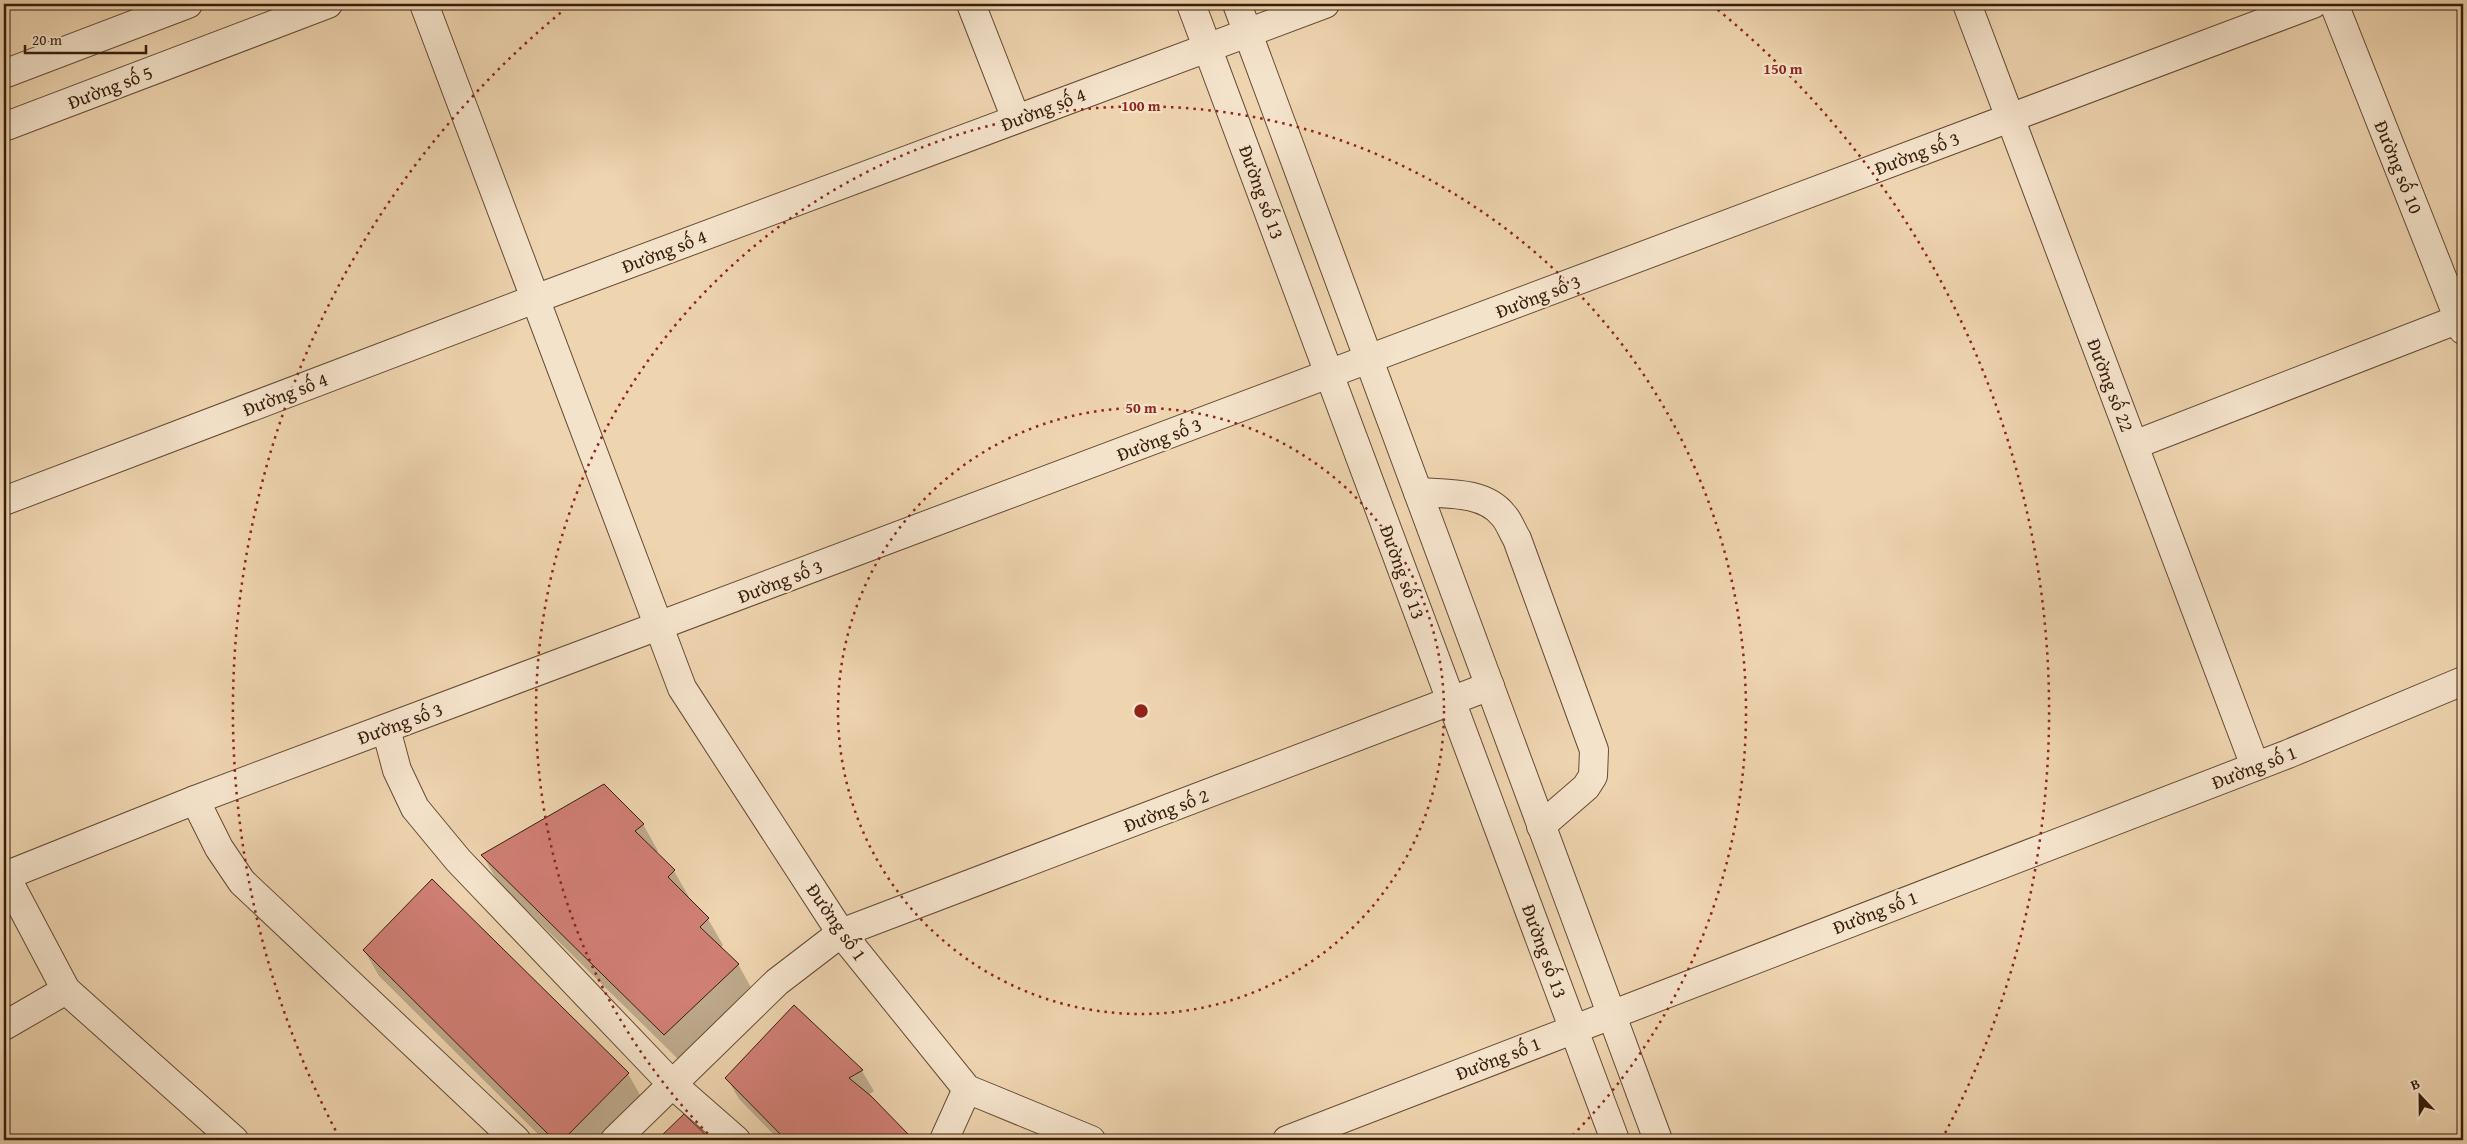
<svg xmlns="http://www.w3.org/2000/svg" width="2467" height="1144" viewBox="0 0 2467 1144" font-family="'Gentium Book Plus',serif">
<rect width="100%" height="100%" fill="#eed4af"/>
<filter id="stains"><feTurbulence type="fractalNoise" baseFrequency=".004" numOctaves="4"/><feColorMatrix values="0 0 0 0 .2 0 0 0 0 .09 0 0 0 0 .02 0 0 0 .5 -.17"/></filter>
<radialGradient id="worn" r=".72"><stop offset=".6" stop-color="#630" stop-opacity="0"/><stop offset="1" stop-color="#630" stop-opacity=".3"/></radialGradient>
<g fill="#0003">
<polygon points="643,824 658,851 656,853 674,871 689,897 688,898 708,919 723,945 721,948 738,964 753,991 679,1060 498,882 483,856"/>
<polygon points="364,950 628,1074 643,1100 604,1140 544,1140 379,976"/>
<polygon points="794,1007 862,1071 874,1091 868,1095 910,1140 779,1140 739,1099 727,1078"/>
<polygon points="684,1115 709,1140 659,1140"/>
</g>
<g fill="#d07f75" stroke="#371d0b">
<polygon points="604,784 644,824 635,831 675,870 668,877 709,918 700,927 739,964 664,1035 481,855"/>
<polygon points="432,879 629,1073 563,1140 554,1140 363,950"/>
<polygon points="794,1005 863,1070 849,1078 871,1096 909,1135 906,1140 786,1140 725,1078"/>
<polygon points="684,1114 711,1140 657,1140"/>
</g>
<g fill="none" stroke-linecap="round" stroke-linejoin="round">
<defs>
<g id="minor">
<polyline points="424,4 682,688 841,933 967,1089 1091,1140"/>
<polyline points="971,4 1016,119"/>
<polyline points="1191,4 1615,1140"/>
<polyline points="1237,4 1658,1140"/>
<polyline points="1967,4 2255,766"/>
<polyline points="2334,4 2463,330"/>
<polyline points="4,74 188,4"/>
<polyline points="4,127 328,4"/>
<polyline points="2134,445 2459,319"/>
<path d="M1418 492C1445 494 1484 491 1503 515 1509 521 1512 531 1517 539L1594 750 1593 776 1586 787 1541 826"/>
<polyline points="4,501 535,299 1325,4"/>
<polyline points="386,729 397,770 415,808 458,860 672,1084 736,1140"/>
<polyline points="195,800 219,848 242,882 516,1140"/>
<polyline points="4,873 66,990 234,1140"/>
<polyline points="5,876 195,800 2313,4"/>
<polyline points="4,1026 66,990"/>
<polyline points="615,1140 777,982 841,933 1490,686"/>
<polyline points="944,1140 967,1089"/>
<polyline points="1287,1140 2288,754 2463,681"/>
</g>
</defs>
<use href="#minor" stroke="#654b34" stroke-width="30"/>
<use href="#minor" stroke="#f4e3cb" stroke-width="28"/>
</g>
<g fill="none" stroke="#8f2418" stroke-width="2.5" stroke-dasharray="2.5 5">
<circle cx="1141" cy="711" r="303"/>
<path d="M713 1139A605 605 0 1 1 1569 1139"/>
<path d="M339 1137A908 908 0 0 1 570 5M1712 5A908 908 0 0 1 1943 1137"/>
</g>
<g text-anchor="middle" stroke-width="4.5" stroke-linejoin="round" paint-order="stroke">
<g font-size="19" fill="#371d0b" stroke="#f4e3cb">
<text transform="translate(110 87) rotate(-21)" y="7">Đường số 5</text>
<text transform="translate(1043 109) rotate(-21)" y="7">Đường số 4</text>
<text transform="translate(1917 153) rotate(-21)" y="7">Đường số 3</text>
<text transform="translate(2399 167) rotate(68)" y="7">Đường số 10</text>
<text transform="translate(1262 192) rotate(70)" y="7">Đường số 13</text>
<text transform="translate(664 251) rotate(-21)" y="7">Đường số 4</text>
<text transform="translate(1538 296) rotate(-21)" y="7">Đường số 3</text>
<text transform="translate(2111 385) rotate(69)" y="7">Đường số 22</text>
<text transform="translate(285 394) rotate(-21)" y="7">Đường số 4</text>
<text transform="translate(1159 439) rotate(-21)" y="7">Đường số 3</text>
<text transform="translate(1403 572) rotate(70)" y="7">Đường số 13</text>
<text transform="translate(780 581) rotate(-21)" y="7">Đường số 3</text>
<text transform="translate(400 723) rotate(-20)" y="7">Đường số 3</text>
<text transform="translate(2254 767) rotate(-21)" y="7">Đường số 1</text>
<text transform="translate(1166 810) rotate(-21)" y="7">Đường số 2</text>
<text transform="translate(1875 912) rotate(-21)" y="7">Đường số 1</text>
<text transform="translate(837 922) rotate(55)" y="7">Đường số 1</text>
<text transform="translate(1545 951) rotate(70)" y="7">Đường số 13</text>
<text transform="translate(1498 1058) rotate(-21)" y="7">Đường số 1</text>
</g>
</g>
<circle cx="1141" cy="711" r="8" fill="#8f2418" stroke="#f4e3cb" stroke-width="2.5"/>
<g font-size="15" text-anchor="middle" font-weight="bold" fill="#8f2418" stroke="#f4e3cb" stroke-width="4.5" stroke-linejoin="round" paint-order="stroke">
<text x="1783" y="74">150 m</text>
<text x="1141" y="111">100 m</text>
<text x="1141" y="413">50 m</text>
</g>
<rect width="2467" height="1144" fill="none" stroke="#eed4af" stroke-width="20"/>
<rect x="5" y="5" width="2457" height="1134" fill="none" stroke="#371d0b" stroke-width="2.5"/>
<rect x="10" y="10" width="2447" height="1124" fill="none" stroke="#371d0b"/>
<g transform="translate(2420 1096) rotate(338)" stroke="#f4e3cb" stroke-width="4" paint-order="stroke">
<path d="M0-4L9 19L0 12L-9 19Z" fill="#371d0b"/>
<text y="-8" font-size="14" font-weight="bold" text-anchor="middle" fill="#371d0b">B</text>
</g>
<path d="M25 45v8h121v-8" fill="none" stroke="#371d0b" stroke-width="2.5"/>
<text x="32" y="45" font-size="15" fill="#371d0b" stroke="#f4e3cb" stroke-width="4" paint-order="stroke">20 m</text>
<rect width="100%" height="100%" filter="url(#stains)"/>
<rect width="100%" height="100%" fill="url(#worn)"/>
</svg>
